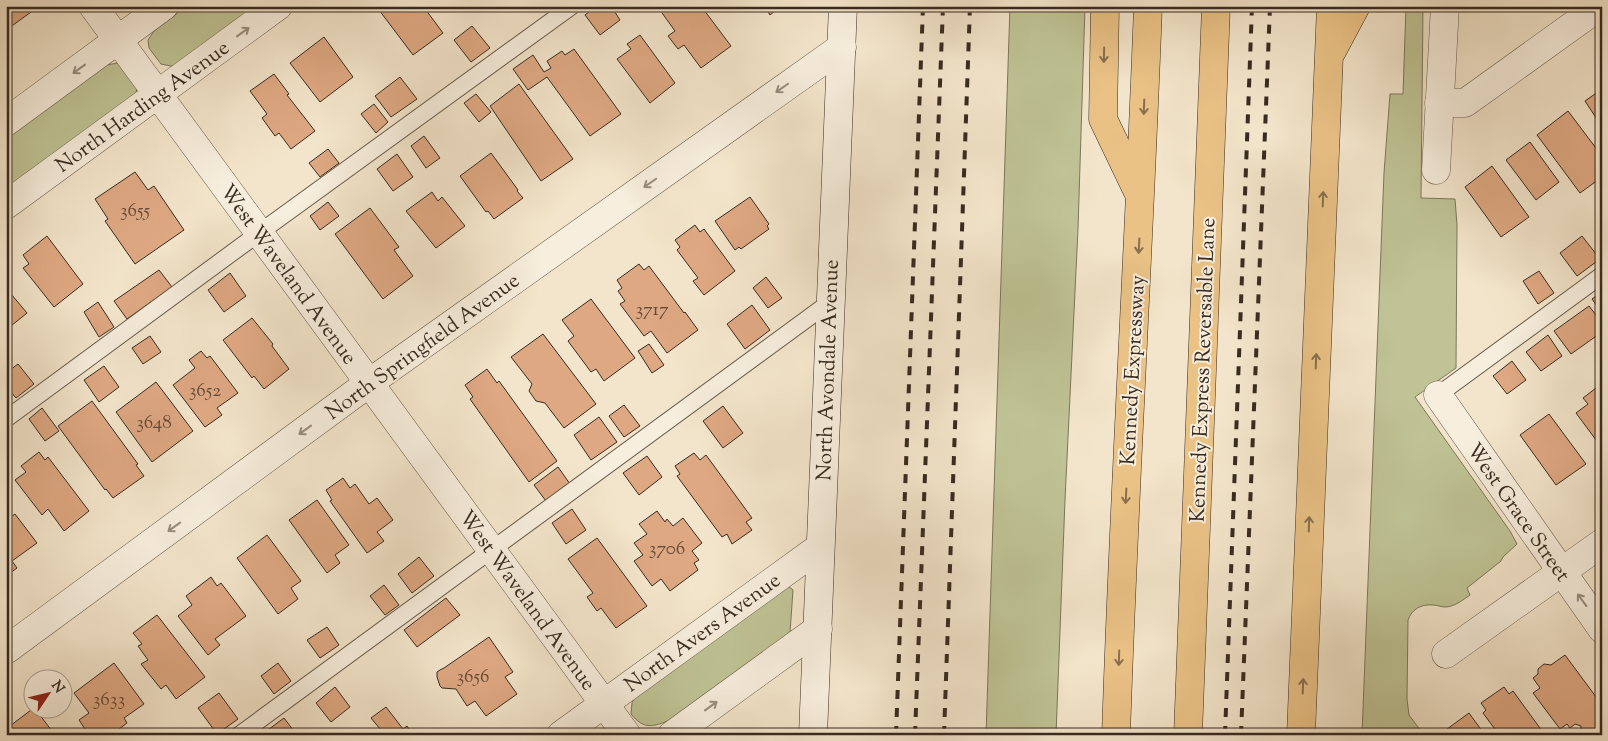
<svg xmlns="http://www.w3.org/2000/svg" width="1608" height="741" viewBox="0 0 1608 741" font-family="'Sorts Mill Goudy',serif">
<rect width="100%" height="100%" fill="#f3e5cb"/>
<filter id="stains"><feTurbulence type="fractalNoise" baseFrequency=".004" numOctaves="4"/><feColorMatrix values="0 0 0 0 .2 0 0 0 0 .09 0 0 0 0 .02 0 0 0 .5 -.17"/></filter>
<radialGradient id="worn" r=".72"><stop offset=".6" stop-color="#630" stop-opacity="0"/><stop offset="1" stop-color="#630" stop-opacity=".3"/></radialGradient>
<g fill="#bfc395" stroke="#7c775b">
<polygon points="187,6 263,6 186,63 171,66 161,64 149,48 148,40 154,31"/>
<polygon points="1010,6 1085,6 1078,229 1065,500 1056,735 986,735"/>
<path d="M1406 6H1423L1421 198 1455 199 1457 225 1456 368 1415 397 1510 531 1517 544 1503 557 1501 561 1467 588 1470 595C1463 600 1454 607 1445 607 1441 607 1437 605 1433 605 1421 604 1412 609 1408 620L1407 699 1409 715 1424 735H1362L1384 173 1390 94H1403Z"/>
<polygon points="118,63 125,67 137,85 136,94 6,194 6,135 106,65"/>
<path d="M788 586 793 590 790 633 670 720C653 727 644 730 631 714L632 703 637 691Z"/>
</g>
<g fill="#dea882" stroke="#382b21">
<polygon points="6,6 37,6 38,7 9,28 6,24"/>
<polygon points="376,6 423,6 443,33 413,55"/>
<polygon points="596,6 611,6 620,20 600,35 585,15"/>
<polygon points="657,6 701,6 731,46 701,68 684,45 678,49 668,36 675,31"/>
<polygon points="764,6 781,6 770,15"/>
<polygon points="472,26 490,48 471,62 454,40"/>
<polygon points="640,35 675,83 650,103 617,59 631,49 627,44"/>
<polygon points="324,37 353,77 320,102 290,63"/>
<polygon points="574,49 621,114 590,136 547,77 528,90 513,69 533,55 544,72 551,68 547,61 562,51 565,55"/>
<polygon points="274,74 289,94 287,95 315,131 291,149 279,133 275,136 262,118 267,114 250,91"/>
<polygon points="400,77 417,99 391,117 375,96"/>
<polygon points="519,84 573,159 541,181 490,106"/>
<polygon points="1602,89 1602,127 1585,101"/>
<polygon points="476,94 491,112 479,122 464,103"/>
<polygon points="374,104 388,122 376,133 361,114"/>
<polygon points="1568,111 1602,156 1602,177 1580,193 1537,135"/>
<polygon points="424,136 440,158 426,168 411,146"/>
<polygon points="1530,142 1559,182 1536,200 1506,160"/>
<polygon points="328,149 339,163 320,177 309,163"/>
<polygon points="491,153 518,190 517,191 523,198 494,219 488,211 486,212 460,176"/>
<polygon points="397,154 413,177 393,191 377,169"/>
<polygon points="1492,166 1529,217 1501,237 1465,187"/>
<polygon points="135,172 148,190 154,186 184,230 135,264 105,221 108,219 95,199"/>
<polygon points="432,192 438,201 442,197 465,226 436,248 406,211"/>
<polygon points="750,197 769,224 767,226 769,229 741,249 739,247 735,250 715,221"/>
<polygon points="328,202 339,216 320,230 310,216"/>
<polygon points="370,208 399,247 394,250 413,276 383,299 335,234"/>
<polygon points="695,225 700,232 704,229 735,271 704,295 693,281 698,278 677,250 680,247 675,240"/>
<polygon points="47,236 83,284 54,307 23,268 29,264 23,255"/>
<polygon points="1582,236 1600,259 1577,276 1560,253"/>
<polygon points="639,264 644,270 649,266 684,313 685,312 698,330 667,353 651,331 644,336 620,304 625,301 618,291 622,288 617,280"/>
<polygon points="159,270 172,287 127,319 114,301"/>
<polygon points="1539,271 1554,293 1538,304 1523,281"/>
<polygon points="230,273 246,296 224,312 208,290"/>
<polygon points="766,277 782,298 768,308 753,288"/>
<polygon points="6,288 27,313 6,330"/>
<polygon points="1602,292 1602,313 1592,299"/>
<polygon points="591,299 635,358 604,381 596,369 591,372 568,341 574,336 562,320"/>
<polygon points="98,302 114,327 99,337 84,312"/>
<polygon points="752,305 770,330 745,349 727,324"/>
<polygon points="1589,306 1602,323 1602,332 1571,354 1554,331"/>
<polygon points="252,318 273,344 272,346 289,369 264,389 254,376 252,378 223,340"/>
<polygon points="543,334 596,404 564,428 545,403 536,401 529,391 532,384 511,357"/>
<polygon points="1548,335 1562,356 1541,371 1526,352"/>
<polygon points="150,336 161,352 143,364 132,348"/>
<polygon points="649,344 664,365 652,373 638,351"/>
<polygon points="201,351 207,358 210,356 238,393 217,408 222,415 205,427 173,385 195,368 189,360"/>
<polygon points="1512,361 1526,380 1507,394 1493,376"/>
<polygon points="18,364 34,384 16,398 6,386 6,373"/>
<polygon points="104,366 119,387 99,402 84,380"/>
<polygon points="487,369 497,383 499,381 557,461 529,482 470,399 473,397 465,385"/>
<polygon points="156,382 193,431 152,462 116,412"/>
<polygon points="1596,388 1602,396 1602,448 1576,413 1588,404 1583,398"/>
<polygon points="92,401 138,464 136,465 144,476 113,498 106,489 105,490 58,426"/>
<polygon points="624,405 640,426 624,437 609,416"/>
<polygon points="723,406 743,433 723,448 703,421"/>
<polygon points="42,408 59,431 45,441 29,419"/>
<polygon points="1549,414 1586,464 1556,485 1520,435"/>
<polygon points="599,417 617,442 591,460 574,435"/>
<polygon points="39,452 45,460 48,457 89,511 64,531 48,509 42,515 15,480 26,472 21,466"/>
<polygon points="694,453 700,460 706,455 752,518 746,522 752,530 732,544 727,534 722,537 677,476 680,474 675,466"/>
<polygon points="647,456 662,477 639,495 623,473"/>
<polygon points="558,467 570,484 546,501 534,485"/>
<polygon points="343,478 350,488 355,484 369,504 377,498 393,520 377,532 384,541 367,553 330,501 332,500 326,490"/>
<polygon points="317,500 349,545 335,555 340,563 327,573 289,520"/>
<polygon points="572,509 586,530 566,544 552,523"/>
<polygon points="657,511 665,522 667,519 673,526 683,518 702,543 692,551 699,560 694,563 698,570 670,591 661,579 652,586 634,561 643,555 634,543 647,534 639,524"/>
<polygon points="15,514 37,543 12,561 17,568 6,576 6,520"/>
<polygon points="267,535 301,581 291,588 298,599 278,614 237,558"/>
<polygon points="597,538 647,606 616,628 601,608 597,611 587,597 593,593 568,559"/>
<polygon points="419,557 434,576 412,593 398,574"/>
<polygon points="211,577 217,586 221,583 246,616 215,639 220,645 208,655 178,616 192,605 186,596"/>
<polygon points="384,585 399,605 385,615 370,596"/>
<polygon points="446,598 460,615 417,647 404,630"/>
<polygon points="157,615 205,677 176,699 166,685 161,689 141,664 148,660 138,646 142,644 133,633"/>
<polygon points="327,627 339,645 320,658 307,640"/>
<polygon points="489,637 513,672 505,677 517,694 486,716 475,701 467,706 456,689 442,688 440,686 437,677 437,672 440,670 444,668"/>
<polygon points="1565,655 1602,705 1602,735 1577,735 1581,732 1581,726 1575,724 1570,728 1567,724 1560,729 1533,693 1540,688 1533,678 1538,674 1538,669 1544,664 1551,665"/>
<polygon points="114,663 144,704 124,718 127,723 111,735 108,735 106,732 104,734 87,732 79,720 89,713 74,693"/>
<polygon points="278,663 291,681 274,694 261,676"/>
<polygon points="335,687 350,707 331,722 316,703"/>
<polygon points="1504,687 1509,694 1513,691 1545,735 1494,735 1497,732 1483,713 1486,710 1481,703"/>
<polygon points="219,693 238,719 217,734 198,708"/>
<polygon points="386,707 403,729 407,726 413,735 385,735 371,718"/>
<polygon points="31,710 37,716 39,714 55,735 6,735 6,729"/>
<polygon points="1469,713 1485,735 1445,735 1443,732"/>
<polygon points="284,718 297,735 261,735"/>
</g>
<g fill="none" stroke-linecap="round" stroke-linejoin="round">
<defs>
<g id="lane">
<polyline points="1438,395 1602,275"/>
<polyline points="6,419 259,233 572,6"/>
<polyline points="239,735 830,302"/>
</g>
<g id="street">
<polyline points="93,6 627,735"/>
<polyline points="1439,103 1465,103 1600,6"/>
<polyline points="6,122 164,6"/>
<polyline points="1436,170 1445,6"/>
<polyline points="6,205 278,6"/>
<polyline points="1438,395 1602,629"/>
<polyline points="6,650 369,383 842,47"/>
<polyline points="1446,654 1602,543"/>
<polyline points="561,735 820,547"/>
<polyline points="672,735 818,629"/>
</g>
<polyline id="secondary" points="813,735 843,6"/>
<g id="highway">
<polyline points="1105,6 1103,119 1139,194"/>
<polyline points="1332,51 1356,6"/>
<path d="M1116 735C1124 492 1139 249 1148 6"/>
<polyline points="1188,735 1216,6"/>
<polyline points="1301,735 1331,6"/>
</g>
</defs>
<use href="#lane" stroke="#675a4c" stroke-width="18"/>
<use href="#street" stroke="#675a4c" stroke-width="29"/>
<use href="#secondary" stroke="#382b21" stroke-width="29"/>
<use href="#highway" stroke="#382b21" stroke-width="29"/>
<use href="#lane" stroke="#f7eedd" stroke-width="16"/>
<use href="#street" stroke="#f7eedd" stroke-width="28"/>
<use href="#secondary" stroke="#f7eedd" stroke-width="28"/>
<use href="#highway" stroke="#eac286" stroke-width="28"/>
<g stroke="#382b21" stroke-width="4" stroke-dasharray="9 9" stroke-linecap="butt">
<polyline points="896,735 923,6"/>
<polyline points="915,735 943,6"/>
<polyline points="944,735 970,6"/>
<polyline points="1225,735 1252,6"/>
<polyline points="1241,735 1270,6"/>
</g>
</g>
<defs><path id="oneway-shaft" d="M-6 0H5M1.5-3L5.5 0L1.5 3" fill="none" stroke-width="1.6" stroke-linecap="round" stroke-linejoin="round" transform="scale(1.25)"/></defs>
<g stroke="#988c7f">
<use href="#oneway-shaft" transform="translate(243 32) rotate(-36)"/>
<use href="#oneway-shaft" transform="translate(79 69) rotate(144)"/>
<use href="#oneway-shaft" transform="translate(782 88) rotate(145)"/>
<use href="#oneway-shaft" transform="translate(650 183) rotate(145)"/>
<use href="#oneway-shaft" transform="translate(305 430) rotate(144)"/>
<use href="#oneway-shaft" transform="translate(174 527) rotate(144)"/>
<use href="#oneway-shaft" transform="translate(1582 600) rotate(-126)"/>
<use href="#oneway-shaft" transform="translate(711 706) rotate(-36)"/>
</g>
<g stroke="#886f4e">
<use href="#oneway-shaft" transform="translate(1104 55) rotate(91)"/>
<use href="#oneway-shaft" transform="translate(1144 107) rotate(92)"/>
<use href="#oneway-shaft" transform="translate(1323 199) rotate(-88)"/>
<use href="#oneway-shaft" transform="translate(1139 246) rotate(93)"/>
<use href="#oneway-shaft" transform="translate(1316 361) rotate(-88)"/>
<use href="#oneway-shaft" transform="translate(1126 496) rotate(93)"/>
<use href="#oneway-shaft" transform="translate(1309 524) rotate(-88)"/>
<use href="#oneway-shaft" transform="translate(1119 658) rotate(92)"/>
<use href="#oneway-shaft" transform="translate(1303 686) rotate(-88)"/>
</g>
<g text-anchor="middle" stroke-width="4" stroke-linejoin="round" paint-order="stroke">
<g font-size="19" fill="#624a39">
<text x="135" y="216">3655</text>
<text x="652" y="315">3717</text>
<text x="205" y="396">3652</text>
<text x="154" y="428">3648</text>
<text x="667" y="554">3706</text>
<text x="473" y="682">3656</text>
<text x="109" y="705">3633</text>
</g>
<g font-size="21" fill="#382b21" stroke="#f7eedd">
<text transform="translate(142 106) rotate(-36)" y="7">North Harding Avenue</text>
<text transform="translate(289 274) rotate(54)" y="7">West Waveland Avenue</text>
<text transform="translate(422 346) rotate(-36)" y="7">North Springfield Avenue</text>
<text transform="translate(827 370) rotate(-88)" y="7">North Avondale Avenue</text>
<text transform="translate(1132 370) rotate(-87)" y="7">Kennedy Expressway</text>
<text transform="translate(1202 370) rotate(-88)" y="7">Kennedy Express Reversable Lane</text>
<text transform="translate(1519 512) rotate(55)" y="7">West Grace Street</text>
<text transform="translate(528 600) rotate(54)" y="7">West Waveland Avenue</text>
<text transform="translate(702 632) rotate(-36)" y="7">North Avers Avenue</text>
</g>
</g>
<rect width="1608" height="741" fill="none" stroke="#f3e5cb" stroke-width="25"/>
<rect x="8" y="8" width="1593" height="726" fill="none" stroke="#382b21" stroke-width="2.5"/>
<rect x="12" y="12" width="1583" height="716" fill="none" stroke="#382b21"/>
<g transform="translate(48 694) rotate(55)"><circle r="24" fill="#f7eedd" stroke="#aba092"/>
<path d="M0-4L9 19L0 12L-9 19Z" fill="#8f2418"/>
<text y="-8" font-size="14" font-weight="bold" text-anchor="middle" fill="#382b21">N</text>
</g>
<rect width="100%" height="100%" filter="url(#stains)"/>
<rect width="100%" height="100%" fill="url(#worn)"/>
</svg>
